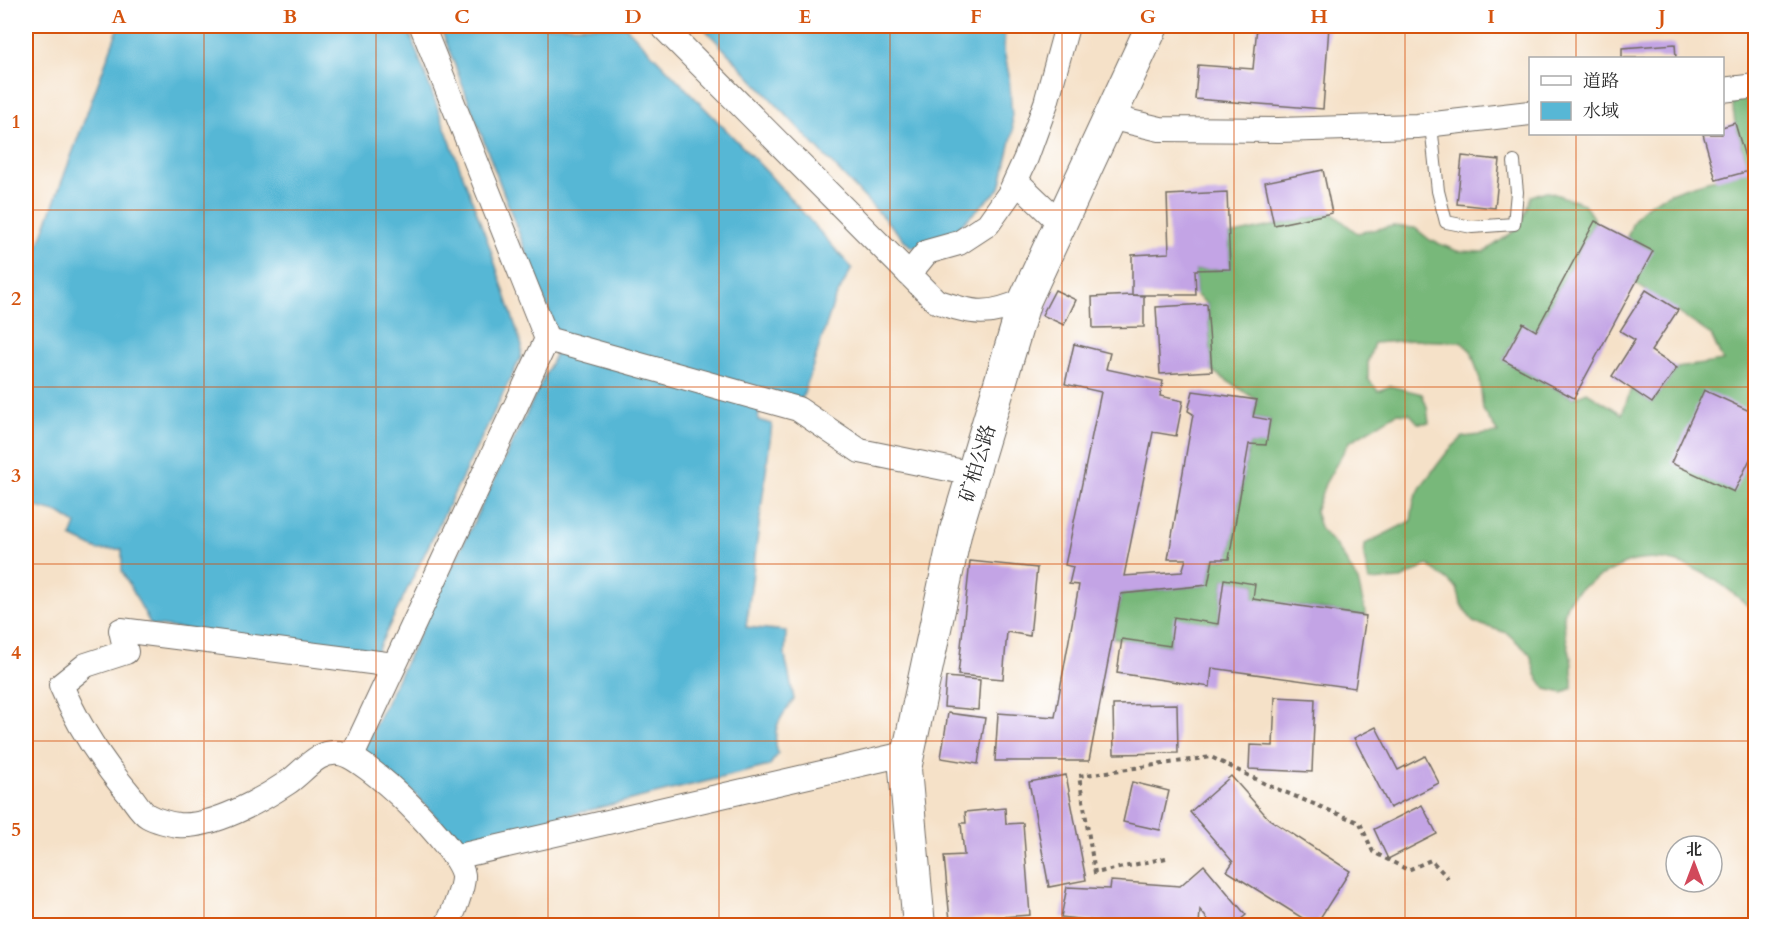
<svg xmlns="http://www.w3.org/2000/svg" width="1781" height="951" viewBox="0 0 1781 951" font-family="Cardo,'Noto Serif SC',serif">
<rect width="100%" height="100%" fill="#fff"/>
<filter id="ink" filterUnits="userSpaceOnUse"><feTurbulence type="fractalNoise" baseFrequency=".0167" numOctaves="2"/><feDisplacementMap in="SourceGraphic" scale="12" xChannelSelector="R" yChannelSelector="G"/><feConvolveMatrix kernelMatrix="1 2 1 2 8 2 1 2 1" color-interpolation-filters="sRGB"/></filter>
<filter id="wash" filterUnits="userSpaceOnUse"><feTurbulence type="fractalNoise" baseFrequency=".008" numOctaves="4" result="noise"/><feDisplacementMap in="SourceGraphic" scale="24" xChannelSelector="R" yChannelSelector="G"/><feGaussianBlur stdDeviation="1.35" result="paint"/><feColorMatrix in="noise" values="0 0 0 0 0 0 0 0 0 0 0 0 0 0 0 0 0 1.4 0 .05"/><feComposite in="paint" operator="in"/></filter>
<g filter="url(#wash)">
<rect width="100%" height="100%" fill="#f5e1c8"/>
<path fill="#78b87a" stroke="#527252" stroke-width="1.5" d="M1755 98V613C1724 582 1681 552 1634 561 1623 563 1611 571 1601 576 1587 584 1569 593 1565 610 1561 628 1570 647 1572 665 1572 672 1572 680 1572 688L1563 693 1546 689 1536 675 1530 654 1507 633 1473 622 1461 604 1457 588 1428 565 1401 579 1369 581 1364 556 1365 544 1411 521 1414 500 1422 485 1448 451 1463 437 1498 433 1483 410 1480 380 1471 351 1461 342 1413 340 1374 343 1368 361V379L1378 391 1390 386 1422 394 1427 407 1429 423H1418L1410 414 1397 413 1349 442 1325 484 1315 512 1321 530 1338 548 1358 581 1366 616 1253 599 1255 584 1224 579 1218 624 1175 618 1170 646 1113 638 1121 594 1208 585 1213 559H1229L1249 444H1266L1270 420 1253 417 1257 400 1212 371 1207 304 1196 295 1195 270 1230 269 1229 235 1332 213 1357 233 1393 226 1415 228 1430 240 1457 251 1484 252 1520 227 1531 196 1546 191 1584 204 1595 221 1536 331 1523 324 1503 360 1573 398 1587 392 1622 414 1631 389 1652 403 1677 368 1723 361 1711 335 1635 283 1652 251 1627 237C1630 231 1632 222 1637 216 1657 189 1718 179 1749 171L1735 123 1732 100Z"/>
<g fill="#57b7d5" stroke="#417180" stroke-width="1.5">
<polygon points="119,26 407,26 489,245 522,346 521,357 376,653 151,625 122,571 122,549 98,550 71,537 76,524 59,513 26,504 26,279"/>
<polygon points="440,26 625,26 767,172 852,268 834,301 802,399 557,333"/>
<polygon points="702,26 1005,26 1004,51 1009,75 1013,132 1000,188 940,245 911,247"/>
<path d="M556 353 760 406 758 420 772 424 746 627 786 631 785 656 794 699C779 719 771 729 778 754L769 766 459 842 414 793 362 752Z"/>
</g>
<g id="blocks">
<g fill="#c3a4e5">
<polygon points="1257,26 1329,26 1323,109 1195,99 1198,65 1253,69"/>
<polygon points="1675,44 1676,58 1622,58 1622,48"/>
<polygon points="1735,123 1749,171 1716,180 1703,134 1722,134 1722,127"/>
<polygon points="1462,156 1500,160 1495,208 1457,204"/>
<polygon points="1323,170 1332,213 1274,225 1265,182"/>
<polygon points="1227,192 1230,269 1195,270 1196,295 1132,295 1144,296 1144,327 1093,328 1092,297 1132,295 1132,255 1169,253 1167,195"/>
<polygon points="1595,221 1653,251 1574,398 1503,360 1523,323 1536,331"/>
<polygon points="1055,290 1076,300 1064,325 1042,315"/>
<polygon points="1646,290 1678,310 1651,351 1677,368 1652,403 1612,376 1635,340 1620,331"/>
<polygon points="1207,304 1212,371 1160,374 1156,307"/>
<polygon points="1074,344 1110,353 1106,369 1163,381 1160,396 1183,401 1176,436 1153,432 1124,576 1182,572 1186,559 1168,559 1193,414 1188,411 1193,391 1257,400 1253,417 1270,420 1266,445 1249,444 1229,559 1213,559 1208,585 1121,594 1089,761 995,761 998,713 1055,717 1079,585 1069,584 1073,567 1065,565 1101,392 1065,384"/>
<polygon points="1704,390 1756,414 1756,447 1734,492 1671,463"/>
<polygon points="970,561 1037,568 1030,636 1007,632 1003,679 958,675"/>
<polygon points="1224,579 1255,584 1253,599 1366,616 1355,688 1212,668 1210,687 1117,673 1122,639 1170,646 1174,617 1218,624"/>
<polygon points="946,677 980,680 978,710 944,707"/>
<polygon points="1275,697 1315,699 1312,772 1249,769 1250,745 1273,746"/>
<polygon points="1177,704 1178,753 1114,754 1113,705"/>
<polygon points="948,713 985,718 978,764 941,758"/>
<polygon points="1376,727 1398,770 1425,756 1439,783 1390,808 1354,738"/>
<polygon points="1066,775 1086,880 1049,887 1029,782"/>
<polygon points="1231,776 1269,819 1350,871 1315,926 1227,871 1233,862 1190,812"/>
<polygon points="1132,782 1169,791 1160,830 1123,822"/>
<polygon points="1422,805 1437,834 1388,859 1374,829"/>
<polygon points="1005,808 1006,824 1023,823 1030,915 950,921 944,856 964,855 961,823 966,823 965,812"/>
<polygon points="1204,865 1246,915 1233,926 1213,926 1200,910 1199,926 1136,926 1061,917 1067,887 1110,889 1111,881 1180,886"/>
<rect x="986" y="923" width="27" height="3"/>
</g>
</g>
</g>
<g filter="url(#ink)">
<use href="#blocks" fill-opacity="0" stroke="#726b62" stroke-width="1.5"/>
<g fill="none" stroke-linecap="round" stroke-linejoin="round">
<defs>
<polyline id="service" points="1431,125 1438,191 1446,222 1472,227 1514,224 1517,192 1514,162"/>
<g id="minor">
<polyline points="422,26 547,339 798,409 860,451 973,474"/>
<path d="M662 26 936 301C974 314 988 317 1025 300"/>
<polyline points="1722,90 1756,86"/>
<polyline points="1109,117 1160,129 1278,130 1417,126 1530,113"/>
<polyline points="1016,181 1060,223"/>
<polyline points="909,274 927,252 959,243 988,224 1010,193 1026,158 1046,103 1067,26"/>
<path d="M394 665 121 630 126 652 86 665 61 685C78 726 101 761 130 795 135 801 141 812 148 816 155 820 170 824 178 825 212 828 260 801 287 783 304 772 317 750 339 753 366 756 458 847 463 875 464 886 452 917 446 926"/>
<polyline points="352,756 547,339"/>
<polyline points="455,857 909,753"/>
</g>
<polyline id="tertiary" points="919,926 905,769 956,530 1025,300 1152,26"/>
</defs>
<use href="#service" stroke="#726b62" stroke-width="14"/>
<use href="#minor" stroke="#726b62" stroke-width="26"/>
<use href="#tertiary" stroke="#726b62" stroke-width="34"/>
<polyline stroke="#726b62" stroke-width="4" stroke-dasharray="4.5 4.5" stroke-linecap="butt" points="1166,858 1095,873 1079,776 1211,757 1270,786 1360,823 1373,852 1408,870 1431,860 1448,878"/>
<use href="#service" stroke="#fff" stroke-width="12"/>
<use href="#minor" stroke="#fff" stroke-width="24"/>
<use href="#tertiary" stroke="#fff" stroke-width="32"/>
</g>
</g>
<path fill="none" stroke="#d5540f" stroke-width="1.5" stroke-opacity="0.55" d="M204 26V926M376 26V926M548 26V926M719 26V926M890 26V926M1062 26V926M1234 26V926M1405 26V926M1576 26V58M1576 134V926M26 210H1756M26 387H1756M26 564H1756M26 741H1756"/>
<g text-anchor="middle" stroke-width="4.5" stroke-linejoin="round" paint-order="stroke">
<g font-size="20" fill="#2b2b2b" stroke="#fff">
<text transform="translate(977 463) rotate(-73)" y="7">矿柏公路</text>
</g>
</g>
<rect width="1781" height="951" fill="none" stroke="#fff" stroke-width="66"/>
<rect x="1529" y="57" width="195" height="78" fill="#ffffff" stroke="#aaaaaa" stroke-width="1.5"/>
<rect x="1541" y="76" width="30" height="9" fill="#ffffff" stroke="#aaaaaa" stroke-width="1.5"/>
<text x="1583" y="87" font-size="18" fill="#2b2b2b">道路</text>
<rect x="1541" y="102" width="30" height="18" fill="#57b7d5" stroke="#aaaaaa" stroke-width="1.5"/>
<text x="1583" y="117" font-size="18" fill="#2b2b2b">水域</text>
<g transform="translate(1694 864)"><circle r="28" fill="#ffffff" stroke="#aaaaaa" stroke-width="1.5"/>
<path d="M0-4.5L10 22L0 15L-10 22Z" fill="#d1495b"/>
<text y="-9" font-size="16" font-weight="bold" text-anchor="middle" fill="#2b2b2b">北</text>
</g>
<rect x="33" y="33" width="1715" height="885" fill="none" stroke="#d5540f" stroke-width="2"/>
<g font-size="20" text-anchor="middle" font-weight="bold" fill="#d5540f">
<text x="119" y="23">A</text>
<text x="290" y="23">B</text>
<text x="462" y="23">C</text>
<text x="633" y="23">D</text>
<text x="805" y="23">E</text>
<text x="976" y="23">F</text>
<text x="1148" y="23">G</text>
<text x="1319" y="23">H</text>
<text x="1491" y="23">I</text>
<text x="1662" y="23">J</text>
<text x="16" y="128">1</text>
<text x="16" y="305">2</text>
<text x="16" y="482">3</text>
<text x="16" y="659">4</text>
<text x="16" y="836">5</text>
</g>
</svg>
